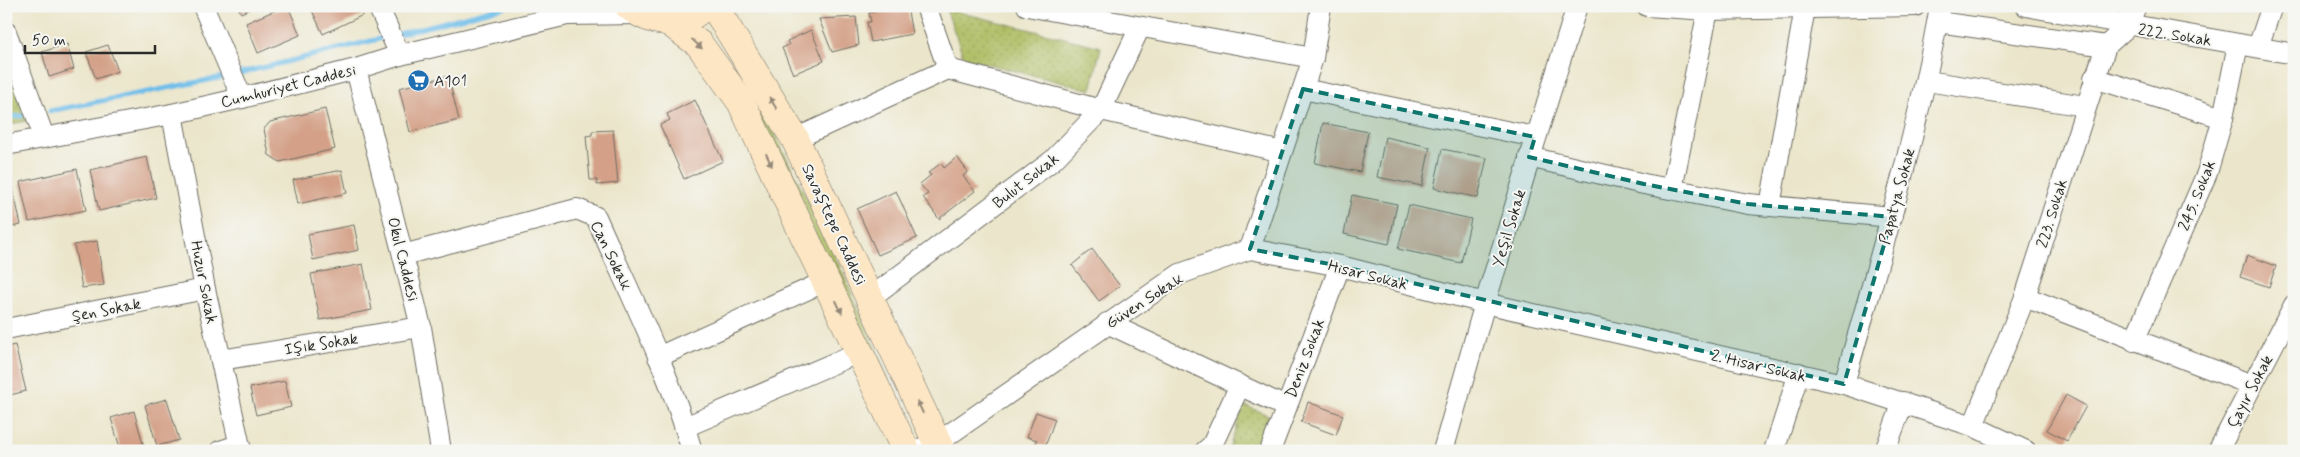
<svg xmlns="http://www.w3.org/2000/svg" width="2300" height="457" viewBox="0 0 2300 457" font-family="Mynerve,sans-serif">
<defs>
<pattern id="park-dots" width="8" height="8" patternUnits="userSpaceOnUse" patternTransform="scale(1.25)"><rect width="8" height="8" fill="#acbb5e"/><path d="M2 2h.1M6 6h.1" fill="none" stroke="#8c984e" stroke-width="1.8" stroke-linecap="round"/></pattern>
</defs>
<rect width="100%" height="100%" fill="#f6f6f2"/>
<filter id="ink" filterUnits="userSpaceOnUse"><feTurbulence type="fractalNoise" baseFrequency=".02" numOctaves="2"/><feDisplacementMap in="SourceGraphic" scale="10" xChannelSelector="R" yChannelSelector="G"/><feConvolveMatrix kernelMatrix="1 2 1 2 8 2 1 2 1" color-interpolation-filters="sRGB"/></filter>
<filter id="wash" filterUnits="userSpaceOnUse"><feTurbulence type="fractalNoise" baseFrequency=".0096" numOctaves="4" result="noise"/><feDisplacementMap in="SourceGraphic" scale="20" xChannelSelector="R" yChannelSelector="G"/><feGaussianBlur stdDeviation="1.12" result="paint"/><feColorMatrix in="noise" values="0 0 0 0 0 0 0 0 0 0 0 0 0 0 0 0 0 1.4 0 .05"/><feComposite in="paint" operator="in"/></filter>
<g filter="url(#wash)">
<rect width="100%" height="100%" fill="#ebe6cb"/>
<path fill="#acbb5e" stroke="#6c7344" d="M742 73C801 183 857 295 901 412L737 75Z"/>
<g fill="url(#park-dots)" stroke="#6c7344">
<polygon points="946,9 1101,47 1091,90 964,58"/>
<polygon points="6,59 32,120 6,125"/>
<polygon points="1244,405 1270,416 1254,451 1225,451 1229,448"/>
</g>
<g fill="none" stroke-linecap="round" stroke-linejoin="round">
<g stroke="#70beea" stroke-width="5">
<polyline points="395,35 507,6"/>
<polyline points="237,74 387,37"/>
<polyline points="50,111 229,76"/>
<polyline points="6,117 22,116"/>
</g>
</g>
<g id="blocks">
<g fill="#d4a188">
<polygon points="238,6 256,6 241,13"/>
<polygon points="285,6 288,6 300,35 258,53 246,23"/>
<polygon points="310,6 359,6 363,15 323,34"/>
<polygon points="907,6 912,34 871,42 867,22 871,22 869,13"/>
<polygon points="856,17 859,45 832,52 819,19"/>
<polygon points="811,30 824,61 793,74 782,48 789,45 787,41"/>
<polygon points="67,44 74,69 49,77 42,52"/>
<polygon points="108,45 118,71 96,79 86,52"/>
<polygon points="448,76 459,120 410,132 399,88"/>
<polygon points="695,100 723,161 684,179 660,125 670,120 667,114"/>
<polygon points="325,109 335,149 280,162 269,155 264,129 270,122"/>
<polygon points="1323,123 1368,132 1360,172 1315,163"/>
<polygon points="613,130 618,183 597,185 597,180 590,180 586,136 592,135 592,131"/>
<polygon points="1385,137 1430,147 1422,186 1377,177"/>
<polygon points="1442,149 1487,158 1478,198 1434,188"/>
<polygon points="147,157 156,198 99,211 90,170"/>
<polygon points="957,157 968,172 963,176 975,191 939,219 923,197 928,194 920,184 931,175 928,173 941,163 944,168"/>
<polygon points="77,169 86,210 29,222 20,182"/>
<polygon points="342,170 347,193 298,204 293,180"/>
<polygon points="12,184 21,225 6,228 6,186"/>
<polygon points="896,191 917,238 878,255 857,209"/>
<polygon points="1352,195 1397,204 1389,244 1344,234"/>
<polygon points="1409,205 1471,219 1461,263 1398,249"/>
<polygon points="354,225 359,250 313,260 308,234"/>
<polygon points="97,241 104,285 82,288 74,245"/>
<polygon points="1092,249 1120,286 1099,301 1072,265"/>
<polygon points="2247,255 2276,266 2269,287 2240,277"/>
<polygon points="363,264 372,310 320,320 311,274"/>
<polygon points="15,345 26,391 6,396 6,347"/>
<polygon points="285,381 291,407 256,415 250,388"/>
<polygon points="2066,395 2086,406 2067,441 2047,430"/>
<polygon points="167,399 179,440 157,446 145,405"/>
<polygon points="1308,402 1343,415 1336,435 1301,422"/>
<polygon points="134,411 145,451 121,451 111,418"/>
<polygon points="1036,412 1055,419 1045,447 1036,443 1037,440 1027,437"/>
</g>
</g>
</g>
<g filter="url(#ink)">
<use href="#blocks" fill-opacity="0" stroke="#6e6c63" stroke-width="1"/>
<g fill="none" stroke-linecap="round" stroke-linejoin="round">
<defs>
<g id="street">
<polyline points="203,6 242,98"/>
<polyline points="378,6 400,55"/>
<polyline points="926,6 948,69"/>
<polyline points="1027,6 1313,58"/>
<polyline points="1647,6 1708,10 1915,6"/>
<polyline points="2026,6 2294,54"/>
<polyline points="1938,22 2106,46"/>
<polyline points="6,32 44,137"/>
<polyline points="2258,47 2272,6"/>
<polyline points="356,69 421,327 441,451"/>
<polyline points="2094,78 2223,118"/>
<polyline points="1927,81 2085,106"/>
<polyline points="1303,89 1535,137"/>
<polyline points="172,114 205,289 241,451"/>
<polyline points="795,139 948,69 1101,110 1282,152"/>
<polyline points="6,145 172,114 242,98 356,69 400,55 567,15 639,14"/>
<polyline points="1529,157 1644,184 1748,204 1892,217"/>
<polyline points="1672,189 1708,10"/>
<polyline points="1770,206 1805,8"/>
<polyline points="1250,249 1340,266 1485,303 1844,384 1973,426 2026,451"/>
<path d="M403 255 577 209 596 217C630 294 669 370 692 451"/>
<polyline points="2025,297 2252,385"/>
<polyline points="870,298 1053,160 1101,110 1140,27"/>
<polyline points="1107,323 1286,407"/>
<polyline points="6,329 205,289"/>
<polyline points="2134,341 2207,173 2223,118 2238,44"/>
<polyline points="658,357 826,281"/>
<polyline points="221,360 421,327"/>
<path d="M1844 384C1879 259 1918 134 1940 6"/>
<polyline points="1973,426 2025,297 2106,46 2128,26 2136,6"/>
<polyline points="685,427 860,352"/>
<polyline points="220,451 239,445"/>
<polyline points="913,451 937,443 1180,274 1250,249 1313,58 1321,6"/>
<polyline points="1205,451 1212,445 1240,385"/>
<polyline points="1270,451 1340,266"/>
<polyline points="1443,451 1485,303 1577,6"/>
<polyline points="1774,451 1799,373"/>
<polyline points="1885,451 1903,402"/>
<polyline points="2218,451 2294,305"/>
</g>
<g id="secondary">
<path d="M629 6C651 24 683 28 704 6"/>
<polyline points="714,6 795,139 941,451"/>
<polyline points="669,22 699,44 741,102 906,451"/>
</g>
</defs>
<use href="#street" stroke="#6e6c63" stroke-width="22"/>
<use href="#secondary" stroke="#6e6c63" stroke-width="29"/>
<use href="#street" stroke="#fff" stroke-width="20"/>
<use href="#secondary" stroke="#fce6c4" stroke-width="28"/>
</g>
<defs><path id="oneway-solid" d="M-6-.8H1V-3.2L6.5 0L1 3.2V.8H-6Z" transform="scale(1.25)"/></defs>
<g fill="#948878">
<use href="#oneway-solid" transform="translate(697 44) rotate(43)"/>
<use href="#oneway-solid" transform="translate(773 103) rotate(-121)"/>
<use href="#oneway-solid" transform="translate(769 160) rotate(65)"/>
<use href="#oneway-solid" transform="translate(839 307) rotate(65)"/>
<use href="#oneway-solid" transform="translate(920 407) rotate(-115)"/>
</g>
</g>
<path fill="#0f766e" fill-opacity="0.2" stroke="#0f766e" stroke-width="4" stroke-dasharray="10 6" stroke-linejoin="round" d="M1303 89 1535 137 1529 157 1644 184 1748 204 1892 217 1844 384 1340 266 1250 249Z"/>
<defs>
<symbol id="supermarket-disc" viewBox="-11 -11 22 22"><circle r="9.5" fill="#1f6fb2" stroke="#f6f6f2"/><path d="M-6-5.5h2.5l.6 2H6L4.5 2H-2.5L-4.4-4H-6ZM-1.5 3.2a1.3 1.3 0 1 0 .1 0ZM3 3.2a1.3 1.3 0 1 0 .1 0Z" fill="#fff"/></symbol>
</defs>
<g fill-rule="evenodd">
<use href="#supermarket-disc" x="406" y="68" width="25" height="25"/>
</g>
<g text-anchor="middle" stroke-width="4" stroke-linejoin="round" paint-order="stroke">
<g font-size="16" fill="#2b2b2b" stroke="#f6f6f2">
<text transform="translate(2175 34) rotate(9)" y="6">222. Sokak</text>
<text transform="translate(288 85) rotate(-14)" y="6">Cumhuriyet Caddesi</text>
<text transform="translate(1025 180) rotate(-38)" y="6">Bulut Sokak</text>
<text transform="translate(2196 195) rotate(-68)" y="6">245. Sokak</text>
<text transform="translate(1896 196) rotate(-75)" y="6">Papatya Sokak</text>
<text transform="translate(2051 213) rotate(-73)" y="6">223. Sokak</text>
<text transform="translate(835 224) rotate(65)" y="6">Savaştepe Caddesi</text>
<text transform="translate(1508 228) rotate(-73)" y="6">Yeşil Sokak</text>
<text transform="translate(612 255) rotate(64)" y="6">Can Sokak</text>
<text transform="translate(404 259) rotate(76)" y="6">Okul Caddesi</text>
<text transform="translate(1368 274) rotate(14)" y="6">Hisar Sokak</text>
<text transform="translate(205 282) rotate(79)" y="6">Huzur Sokak</text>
<text transform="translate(1144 300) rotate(-33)" y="6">Güven Sokak</text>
<text transform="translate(106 309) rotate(-11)" y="6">Şen Sokak</text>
<text transform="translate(321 343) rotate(-9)" y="6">Işık Sokak</text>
<text transform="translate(1304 358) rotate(-69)" y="6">Deniz Sokak</text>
<text transform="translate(1759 365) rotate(13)" y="6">2. Hisar Sokak</text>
<text transform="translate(2249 391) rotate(-62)" y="6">Çayır Sokak</text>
</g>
<g font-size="16" fill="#2b2b2b" stroke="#f6f6f2" text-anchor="start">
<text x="434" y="86">A101</text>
</g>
</g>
<rect width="2300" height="457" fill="none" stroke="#f6f6f2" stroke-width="25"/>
<path d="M25 45v8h130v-8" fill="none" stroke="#2b2b2b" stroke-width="2.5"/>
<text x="32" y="45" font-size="15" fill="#2b2b2b" stroke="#f6f6f2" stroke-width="4" paint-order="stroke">50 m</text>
</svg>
